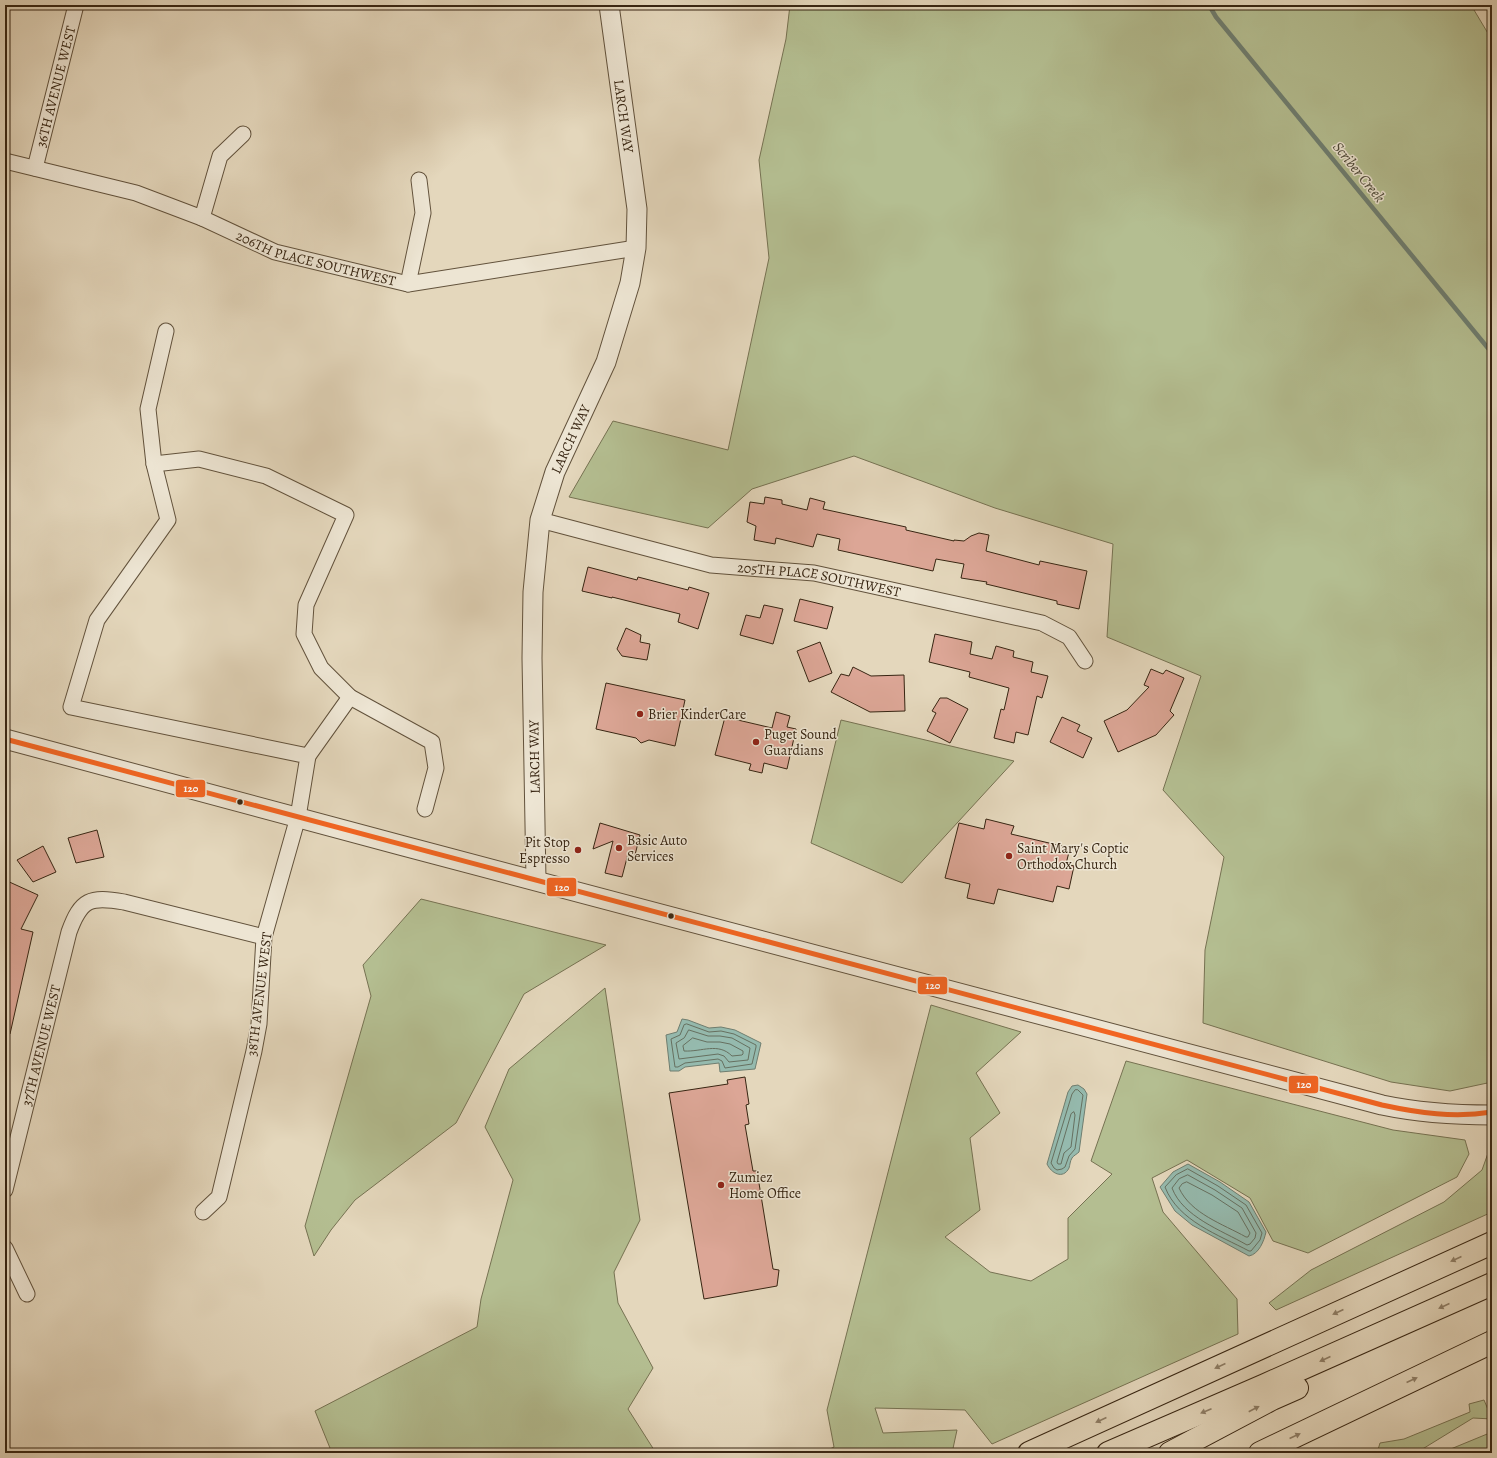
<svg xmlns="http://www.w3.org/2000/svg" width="1497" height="1458" viewBox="0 0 1497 1458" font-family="Alegreya,serif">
<rect width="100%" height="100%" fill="#e4d7bc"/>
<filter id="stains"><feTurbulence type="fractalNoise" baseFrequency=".005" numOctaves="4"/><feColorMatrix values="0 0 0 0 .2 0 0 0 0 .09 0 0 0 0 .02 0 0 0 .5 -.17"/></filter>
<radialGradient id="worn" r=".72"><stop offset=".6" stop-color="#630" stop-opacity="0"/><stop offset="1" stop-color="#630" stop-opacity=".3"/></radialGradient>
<g fill="#b4be91" stroke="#767252">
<polygon points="790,5 1471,5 1492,40 1492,1082 1450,1091 1391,1082 1203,1023 1205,950 1224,857 1163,790 1201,676 1107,637 1113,544 995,508 854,456 752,489 708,528 569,497 613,421 728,450 769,258 759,160 786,39"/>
<polygon points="841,720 1014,761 902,883 811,843"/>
<polygon points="421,899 606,945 524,994 456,1123 355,1200 331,1230 314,1256 305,1226 371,996 363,965"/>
<polygon points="605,988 640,1220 614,1272 618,1303 653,1368 628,1409 656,1453 332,1453 315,1411 477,1327 481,1299 513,1180 485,1127 509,1069"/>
<polygon points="931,1005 1021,1032 976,1073 1000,1113 970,1138 980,1210 945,1237 990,1272 1031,1281 1068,1259 1068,1218 1112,1174 1091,1161 1126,1061 1393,1130 1465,1140 1469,1154 1457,1177 1308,1253 1273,1241 1250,1198 1187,1160 1152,1178 1163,1212 1237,1299 1238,1334 992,1444 965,1410 875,1408 883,1433 957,1430 952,1453 822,1453 834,1447 827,1410"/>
<polygon points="1492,1142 1492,1212 1276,1310 1269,1303 1311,1270 1444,1202 1482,1170"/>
<polygon points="1484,1400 1492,1419 1473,1418 1416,1453 1377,1453 1380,1443 1404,1439 1470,1412 1469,1404"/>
<polygon points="1492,1432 1492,1453 1441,1453"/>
</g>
<g fill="#95baae" stroke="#6f7e70">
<polygon points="682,1019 688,1020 709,1028 721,1027 735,1030 761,1043 755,1069 720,1072 719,1063 685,1067 679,1071 670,1071 666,1035 677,1032"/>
<path d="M1078 1085 1084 1089 1087 1094 1079 1152C1077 1154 1073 1156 1072 1158 1070 1161 1070 1165 1069 1168 1063 1180 1051 1173 1047 1164L1068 1092 1072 1086Z"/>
<path d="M1188 1164 1220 1182 1249 1202 1266 1232C1264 1241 1259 1254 1249 1256L1192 1225 1175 1211 1160 1187 1173 1172Z"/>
</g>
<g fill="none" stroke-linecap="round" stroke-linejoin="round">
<g stroke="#667060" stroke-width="1">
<polygon points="687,1024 709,1032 721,1031 734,1034 756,1045 756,1047 752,1064 725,1068 722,1061 718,1059 685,1063 678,1067 675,1067 671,1039 680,1035 684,1025"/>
<polygon points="689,1030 708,1036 720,1036 732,1038 750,1048 748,1060 729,1062 724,1056 718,1054 679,1059 676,1043 684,1038"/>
<path d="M693 1038 707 1042H720L730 1044 743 1051V1054L742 1055 732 1056C718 1042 702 1052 684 1051L683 1046Z"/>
<polygon points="1078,1090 1083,1095 1075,1149 1069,1156 1065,1167 1062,1169 1057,1170 1054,1168 1051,1163 1072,1094 1075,1090"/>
<polygon points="1074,1112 1075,1115 1071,1147 1064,1153 1061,1164 1058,1164 1057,1162 1071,1114"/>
<path d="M1188 1169 1218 1186 1246 1205 1262 1233 1260 1240 1251 1251H1249C1219 1235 1178 1221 1165 1187L1176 1175Z"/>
<path d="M1188 1175 1215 1190 1242 1208 1256 1233 1255 1238 1250 1244 1247 1245C1221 1230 1183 1217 1172 1188L1179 1179Z"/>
<path d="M1187 1182 1212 1195 1238 1212 1250 1233 1248 1237H1246C1223 1224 1191 1214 1179 1188L1182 1184Z"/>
</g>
<polyline stroke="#6f7e70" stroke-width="4.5" points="1209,5 1216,17 1492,353"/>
</g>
<g fill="#dca696" stroke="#372512">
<polygon points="765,497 782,500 782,504 807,510 810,498 825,502 823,509 906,527 906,530 954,541 954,540 964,541 971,536 979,533 989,535 986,551 1039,565 1040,561 1087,571 1079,609 1057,604 1057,601 986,584 987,582 961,578 964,564 936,559 933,571 838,550 840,539 817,534 813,547 776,538 775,544 754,540 756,526 747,522 750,502 764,504"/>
<polygon points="588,567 637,580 638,577 688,590 689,587 709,593 698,629 678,622 680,614 612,597 612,598 582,591"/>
<polygon points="800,599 833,607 827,629 794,621"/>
<polygon points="764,605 783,609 773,644 740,635 746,615 760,618"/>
<polygon points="626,628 641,635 640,642 650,644 647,660 622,656 617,649"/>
<polygon points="935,634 972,642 970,654 992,659 996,646 1014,651 1013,657 1033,662 1031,672 1048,676 1042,698 1037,696 1028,735 1016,732 1014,743 994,738 1001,709 1004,710 1009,688 969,677 970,672 929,662"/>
<polygon points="820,642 832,673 809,682 797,651"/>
<polygon points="853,667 871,676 904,675 905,711 870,712 831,692 841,674 849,676"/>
<polygon points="1151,669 1163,674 1166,670 1184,678 1170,711 1174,715 1156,735 1118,752 1104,721 1127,710 1149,687 1144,685"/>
<polygon points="606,683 685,700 675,746 649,740 641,743 636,738 596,729"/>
<polygon points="940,698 947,698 968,709 950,743 927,731 936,713 932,711"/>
<polygon points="776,712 790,716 787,727 796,729 787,769 764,763 762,773 749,770 751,764 715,755 725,717 772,728"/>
<polygon points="1062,717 1080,725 1077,731 1092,738 1083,758 1050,742"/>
<polygon points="986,819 1014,826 1011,834 1070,848 1066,864 1074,866 1069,889 1057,886 1053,902 998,889 994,904 967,898 970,884 945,878 959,823 984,829"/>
<polygon points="600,823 640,835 635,855 628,854 622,877 605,873 613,841 593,849"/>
<polygon points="97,830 104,857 76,863 68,838"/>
<polygon points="43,846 56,872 33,882 17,860"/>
<polygon points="5,880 38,895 21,929 33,932 10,1034 5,1034"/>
<polygon points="745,1077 749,1104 746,1105 749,1124 745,1125 753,1171 757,1171 773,1269 779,1270 777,1286 704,1299 669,1093 728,1084 727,1080"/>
</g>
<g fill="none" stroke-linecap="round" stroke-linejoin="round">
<defs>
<g id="minor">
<path id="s1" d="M5 161 136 193 202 218 275 252 408 284 636 248"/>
<path id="s2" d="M35 168 76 5"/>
<polyline points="202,218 220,156 243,134"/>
<polyline points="408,284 423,213 419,180"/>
<polyline points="166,331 148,409 154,464 168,520 97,620 71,707 308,756 298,817 264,937 259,1024 254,1051 219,1197 203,1212"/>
<polyline points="154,464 199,459 266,476 346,515 306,605 304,634 321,668 350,697 432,742 436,768 425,809"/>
<path id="s3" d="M540 520 711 565 814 573 1042 623 1069 637 1085 661"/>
<polyline points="308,756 350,697"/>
<path id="s4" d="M5 1190 69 932C81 899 90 896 124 902L264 937"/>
<polyline points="5,1248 27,1294"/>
</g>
<g id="tertiary">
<path d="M5 739 400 845 1382 1105C1420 1113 1454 1115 1492 1115"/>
<path id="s5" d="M536 880 532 658 533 592 540 520 555 472 606 362 630 283 636 248 637 209 609 5"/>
</g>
<g id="motorway">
<polyline points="1029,1453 1492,1243"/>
<polyline points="1108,1453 1265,1385 1492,1284"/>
<polyline points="1170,1453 1272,1399 1297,1388"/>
<polyline points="1260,1453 1492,1342"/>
</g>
</defs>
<use href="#minor" stroke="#62523c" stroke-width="17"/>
<use href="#tertiary" stroke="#62523c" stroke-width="21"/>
<use href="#motorway" stroke="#372512" stroke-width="24"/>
<use href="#minor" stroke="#ede5d3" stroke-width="15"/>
<use href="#tertiary" stroke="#ede5d3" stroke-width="19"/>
<use href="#motorway" stroke="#e4d7bc" stroke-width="22"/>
<defs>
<path id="bus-1" d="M5 739 1382 1105C1419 1113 1454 1118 1492 1112"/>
</defs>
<use href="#bus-1" stroke="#ede5d3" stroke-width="8"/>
<use href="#bus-1" stroke="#f26522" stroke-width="5"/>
</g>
<defs><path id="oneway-solid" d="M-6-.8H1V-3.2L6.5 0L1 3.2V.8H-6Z"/></defs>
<g fill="#8e7e67">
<use href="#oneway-solid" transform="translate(1456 1259) rotate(156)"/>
<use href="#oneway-solid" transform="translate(1444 1306) rotate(156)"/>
<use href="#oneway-solid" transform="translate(1338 1312) rotate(155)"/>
<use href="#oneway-solid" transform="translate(1325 1359) rotate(156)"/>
<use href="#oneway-solid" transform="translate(1220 1366) rotate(155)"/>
<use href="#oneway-solid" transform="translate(1412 1380) rotate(-25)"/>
<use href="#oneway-solid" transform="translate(1254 1409) rotate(-28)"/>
<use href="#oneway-solid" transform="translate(1206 1411) rotate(157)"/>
<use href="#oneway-solid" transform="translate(1101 1420) rotate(155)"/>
<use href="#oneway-solid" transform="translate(1295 1436) rotate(-25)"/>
</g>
<g fill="#8f2418" stroke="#ede5d3" stroke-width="1.5">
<circle cx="640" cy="714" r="4"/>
<circle cx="756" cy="742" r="4"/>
<circle cx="619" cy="848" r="4"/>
<circle cx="578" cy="850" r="4"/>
<circle cx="1009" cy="856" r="4"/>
<circle cx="721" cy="1185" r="4"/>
</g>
<g fill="#372512" stroke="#ede5d3" stroke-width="1.5">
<circle cx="240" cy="802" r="3.5"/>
<circle cx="671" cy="916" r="3.5"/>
</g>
<g text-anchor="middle" stroke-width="3" stroke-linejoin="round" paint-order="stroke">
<g font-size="14" fill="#372512" stroke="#ede5d3">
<text dy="5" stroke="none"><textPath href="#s2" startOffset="84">36TH AVENUE WEST</textPath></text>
<text transform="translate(624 116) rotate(82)" y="5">LARCH WAY</text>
<text dy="5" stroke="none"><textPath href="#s1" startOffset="327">206TH PLACE SOUTHWEST</textPath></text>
<text dy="5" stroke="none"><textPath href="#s5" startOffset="447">LARCH WAY</textPath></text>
<text dy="5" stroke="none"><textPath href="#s3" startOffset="286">205TH PLACE SOUTHWEST</textPath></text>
<text transform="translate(534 757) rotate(-91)" y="5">LARCH WAY</text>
<text transform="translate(259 994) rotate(-83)" y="5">38TH AVENUE WEST</text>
<text dy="5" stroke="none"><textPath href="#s4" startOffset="149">37TH AVENUE WEST</textPath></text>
</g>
<g font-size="14" fill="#372512" stroke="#ede5d3" text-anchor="start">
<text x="648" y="719">Brier KinderCare</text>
<text x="764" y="739">Puget Sound<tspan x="764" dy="16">Guardians</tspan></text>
<text x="627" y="845">Basic Auto<tspan x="627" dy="16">Services</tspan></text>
<text x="570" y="847" text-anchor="end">Pit Stop<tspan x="570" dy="16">Espresso</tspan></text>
<text x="1017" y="853">Saint Mary's Coptic<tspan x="1017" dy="16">Orthodox Church</tspan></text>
<text x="729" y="1182">Zumiez<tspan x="729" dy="16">Home Office</tspan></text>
</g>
<g font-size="15" font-style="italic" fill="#4e4a39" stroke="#ede5d3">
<text transform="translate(1359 172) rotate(51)" y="5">Scriber Creek</text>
</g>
</g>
<g stroke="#ede5d3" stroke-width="1.5">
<rect x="175" y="779" width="31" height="19" rx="4" fill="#f26522"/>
<rect x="546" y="877" width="31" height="20" rx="4" fill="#f26522"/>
<rect x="917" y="976" width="31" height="19" rx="4" fill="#f26522"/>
<rect x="1288" y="1075" width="31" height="19" rx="4" fill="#f26522"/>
</g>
<g font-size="11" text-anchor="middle" font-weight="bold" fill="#fff">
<text x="191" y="792">120</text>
<text x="562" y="891">120</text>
<text x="933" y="989">120</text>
<text x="1304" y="1088">120</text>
</g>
<rect width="1497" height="1458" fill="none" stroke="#e4d7bc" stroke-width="20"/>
<rect x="6" y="6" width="1485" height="1446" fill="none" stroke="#372512" stroke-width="2"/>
<rect x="10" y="10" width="1477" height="1438" fill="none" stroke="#372512"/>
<rect width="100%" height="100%" filter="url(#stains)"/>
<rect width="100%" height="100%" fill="url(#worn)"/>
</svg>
